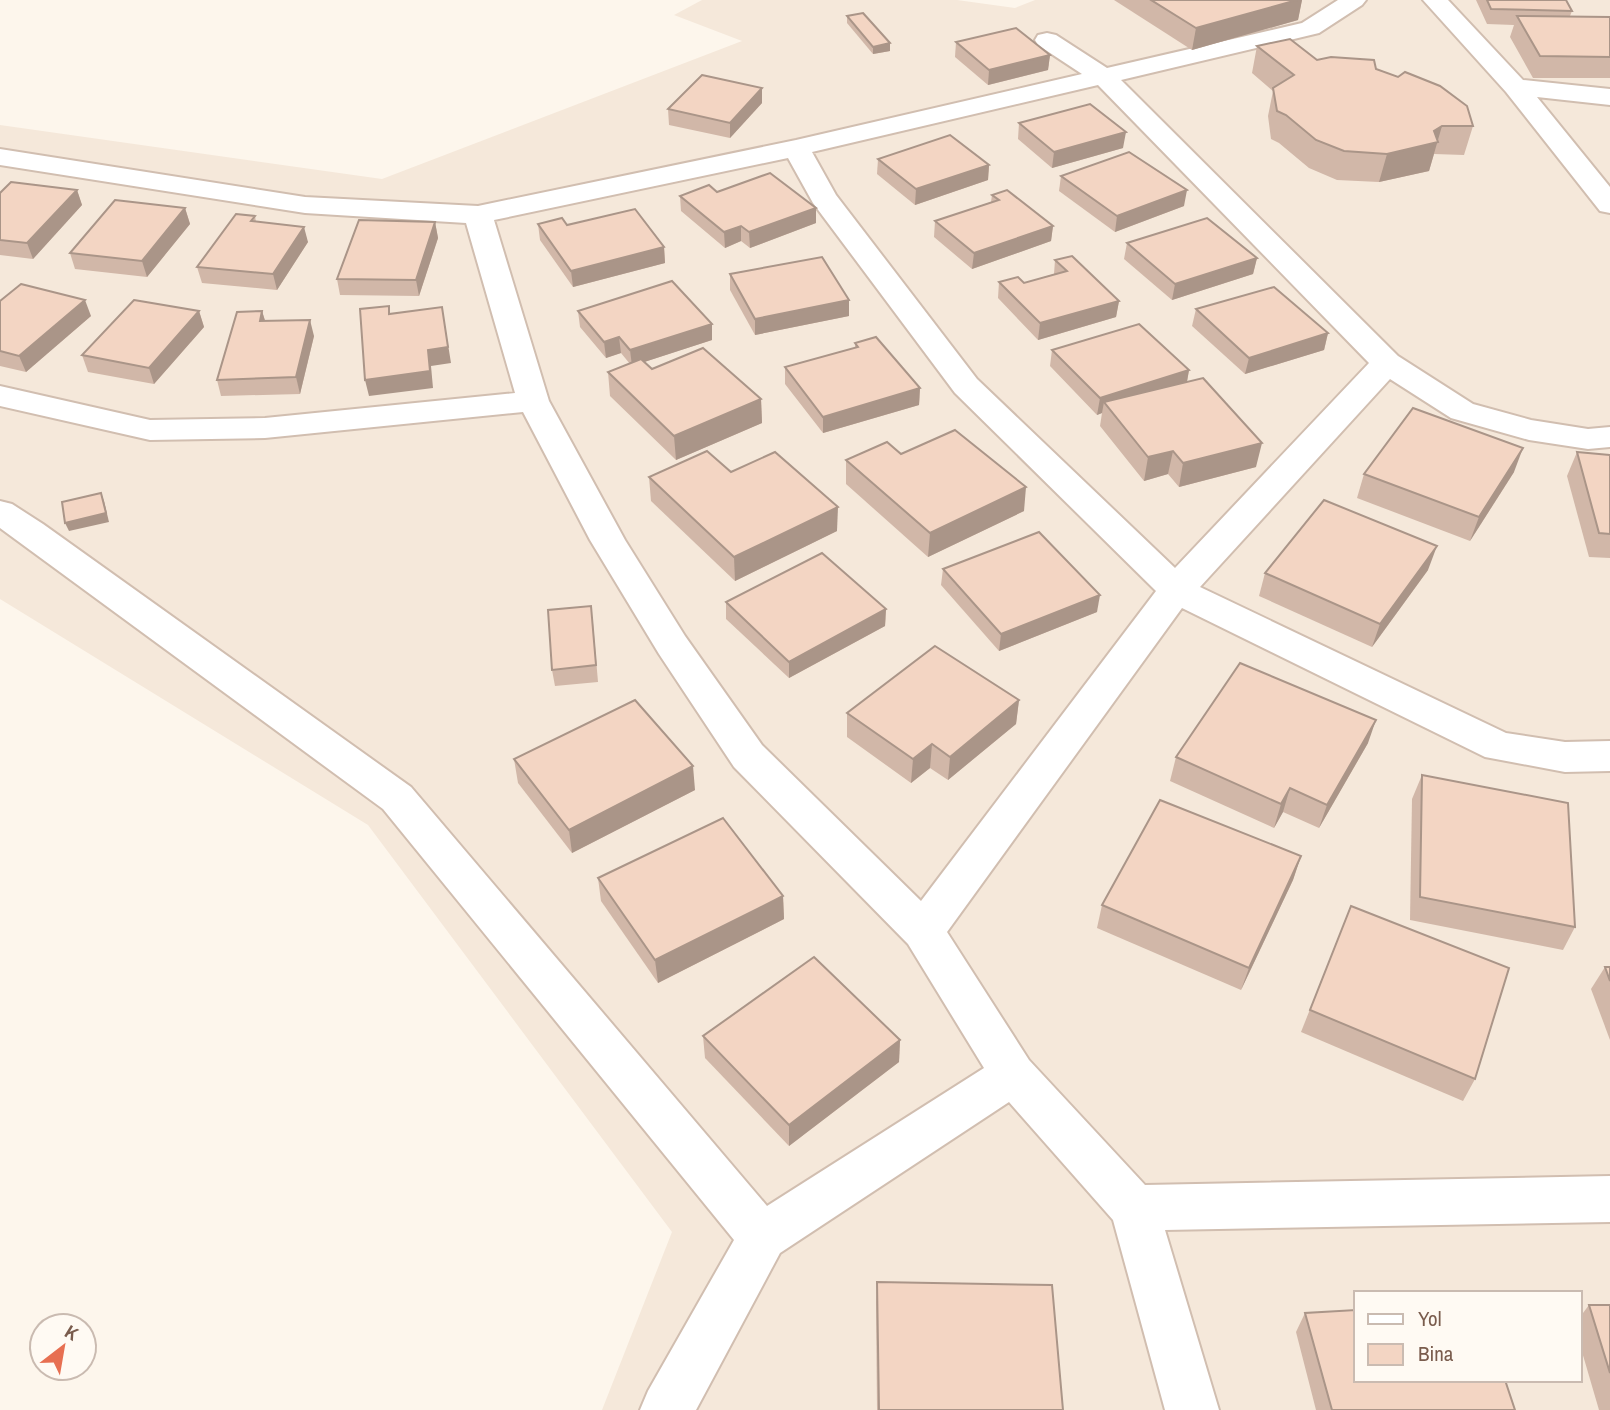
<svg xmlns="http://www.w3.org/2000/svg" width="1610" height="1410" viewBox="0 0 1610 1410" font-family="'Archivo Narrow',sans-serif">
<rect width="100%" height="100%" fill="#fdf6ec"/>
<path fill="#f5e8da" fill-rule="evenodd" d="M702 0H957L1015 8 1035 0H1610V1410H602L672 1232 368 825 0 599V125L382 179 742 41 674 15ZM1356 1293H1580V1380H1356Z"/>
<g fill="none" stroke-linecap="round" stroke-linejoin="round">
<defs>
<g id="street">
<path d="M1338 0H1366L1362 5 1319 33 1121 80 1398 356 1473 404 1531 420 1588 429 1610 427V447L1588 449 1529 440 1451 418 1390 379 1200 587 1506 733 1565 742 1610 741V771L1565 772 1485 757 1182 608 947 932 1029 1060 1145 1185 1610 1176V1222L1165 1230 1219 1410H1165L1113 1220 1009 1102 780 1253 696 1410H640L648 1391 734 1240 383 809 0 528V501L12 504 43 524 411 787 767 1206 984 1068 908 944 734 767 659 654 590 540 523 412 265 438 150 440 0 406V386L150 420 265 418 515 393 466 223 305 213 0 165V149L305 197 478 206 796 140 1082 74 1038 45 1035 40 1038 35 1047 33 1056 35 1107 68 1302 23ZM1098 85 1369 363 1175 568 977 379 836 195 812 152ZM788 158 813 203 955 393 1156 591 921 901 762 745 685 636 625 540 549 401 494 220Z"/>
<polygon points="1423,0 1448,0 1523,80 1610,89 1610,105 1537,97 1610,187 1610,213 1600,211 1506,92"/>
</g>
</defs>
<use href="#street" stroke="#d1beb0" stroke-width="4"/>
<use href="#street" fill="#fff" fill-rule="evenodd"/>
</g>
<g fill="#d1b7a8">
<polygon points="1114,0 1302,0 1298,20 1192,50"/>
<polygon points="1476,0 1566,0 1572,11 1570,16 1610,17 1610,78 1533,78 1510,37 1514,25 1487,24"/>
<polygon points="847,16 890,51 873,54 847,23"/>
<polygon points="956,42 1050,55 1048,70 988,85 955,57"/>
<polygon points="1257,46 1317,60 1376,69 1473,126 1464,155 1434,154 1429,171 1379,182 1337,180 1309,168 1279,143 1271,139 1268,116 1273,91 1252,73"/>
<polygon points="762,88 762,103 730,138 669,125 668,109"/>
<polygon points="1019,123 1123,148 1052,168 1018,139"/>
<polygon points="878,159 989,165 988,180 915,205 877,174"/>
<polygon points="1061,176 1184,206 1115,232 1059,191"/>
<polygon points="77,190 82,205 33,259 0,255 0,193"/>
<polygon points="717,192 816,208 816,223 750,248 741,241 725,248 681,211 680,196"/>
<polygon points="992,195 1053,226 1051,241 972,269 934,237 935,221 991,202"/>
<polygon points="185,208 190,224 147,277 75,269 70,253"/>
<polygon points="255,216 256,222 308,242 277,290 202,283 197,267"/>
<polygon points="435,222 438,238 419,296 340,295 337,279"/>
<polygon points="538,224 567,225 664,247 665,263 573,287 540,240"/>
<polygon points="1127,243 1257,258 1253,274 1172,300 1124,259"/>
<polygon points="1055,260 1119,301 1116,317 1038,340 998,298 999,282 1024,283 1054,274"/>
<polygon points="730,274 849,300 849,316 755,335 730,290"/>
<polygon points="0,301 91,316 26,372 0,366"/>
<polygon points="1196,309 1328,333 1324,350 1245,374 1192,326"/>
<polygon points="199,311 204,327 154,384 88,372 82,355"/>
<polygon points="262,311 265,321 314,336 300,394 221,396 217,380"/>
<polygon points="578,311 712,324 712,340 644,362 652,369 761,399 762,423 676,460 610,396 608,372 630,364 621,353 606,358 580,327"/>
<polygon points="855,343 920,388 919,405 823,433 785,384 785,367 855,348"/>
<polygon points="1052,350 1189,370 1187,382 1256,467 1179,487 1168,474 1144,481 1100,426 1102,413 1097,415 1050,366"/>
<polygon points="1577,452 1610,455 1610,558 1589,557 1567,476"/>
<polygon points="901,454 1024,511 928,557 846,484 846,460"/>
<polygon points="731,472 837,531 735,581 651,501 649,477"/>
<polygon points="1514,472 1470,541 1357,498 1364,474"/>
<polygon points="943,569 1097,612 999,651 941,585"/>
<polygon points="1428,570 1372,647 1259,596 1265,573"/>
<polygon points="726,602 886,609 885,626 789,678 726,619"/>
<polygon points="593,623 598,682 555,686 552,670"/>
<polygon points="1019,700 1016,724 948,780 930,768 911,783 847,737 847,713"/>
<polygon points="1368,743 1319,828 1283,812 1274,828 1170,781 1176,757"/>
<polygon points="514,759 695,790 572,853 518,783"/>
<polygon points="1422,775 1575,927 1563,950 1410,920 1412,799"/>
<polygon points="1301,856 1293,880 1241,990 1097,928 1102,905"/>
<polygon points="598,878 783,896 784,919 658,983 601,901"/>
<polygon points="1351,906 1475,1079 1463,1101 1301,1032"/>
<polygon points="1605,967 1610,967 1610,1040 1591,989"/>
<polygon points="703,1036 900,1040 899,1062 789,1146 705,1058"/>
<polygon points="877,1282 1063,1410 877,1410 876,1302"/>
<polygon points="1589,1305 1610,1305 1610,1410 1599,1410 1580,1345 1580,1317"/>
<polygon points="1305,1313 1356,1380 1515,1410 1316,1410 1296,1332"/>
</g>
<g fill="#aa9588">
<polygon points="1297,0 1302,0 1298,20 1192,50 1196,28"/>
<polygon points="890,43 890,51 873,54 873,47"/>
<polygon points="1050,55 1048,70 988,85 989,70"/>
<polygon points="762,88 762,103 730,138 730,123"/>
<polygon points="1442,126 1429,171 1379,182 1387,154 1434,131"/>
<polygon points="1126,132 1123,148 1052,168 1054,152"/>
<polygon points="989,165 988,180 915,205 916,189"/>
<polygon points="77,190 82,205 33,259 27,243"/>
<polygon points="1187,190 1184,206 1115,232 1117,216"/>
<polygon points="185,208 190,224 147,277 142,261"/>
<polygon points="816,208 816,223 750,248 749,232"/>
<polygon points="435,222 438,238 419,296 416,280"/>
<polygon points="741,226 741,241 725,248 724,232"/>
<polygon points="1053,226 1051,241 972,269 974,253"/>
<polygon points="304,227 308,242 277,290 273,274"/>
<polygon points="664,247 665,263 573,287 571,271"/>
<polygon points="1257,258 1253,274 1172,300 1175,284"/>
<polygon points="85,300 91,316 26,372 19,356"/>
<polygon points="849,300 849,316 755,335 755,319"/>
<polygon points="1119,301 1116,317 1038,340 1040,323"/>
<polygon points="442,307 451,363 431,366 433,388 369,396 365,380 428,350"/>
<polygon points="199,311 204,327 154,384 149,368"/>
<polygon points="262,311 267,327 260,321"/>
<polygon points="310,320 314,336 300,394 296,377"/>
<polygon points="712,324 712,340 632,366 630,350"/>
<polygon points="1328,333 1324,350 1245,374 1249,358"/>
<polygon points="619,337 621,353 606,358 604,342"/>
<polygon points="1189,370 1186,387 1104,402 1102,413 1097,415 1100,398"/>
<polygon points="920,388 919,405 823,433 823,417"/>
<polygon points="761,399 762,423 676,460 674,436"/>
<polygon points="1262,443 1256,467 1179,487 1183,463"/>
<polygon points="1523,448 1514,472 1470,541 1479,517"/>
<polygon points="1173,451 1168,474 1144,481 1148,457"/>
<polygon points="1026,487 1024,511 928,557 930,533"/>
<polygon points="101,493 104,501 109,522 69,531 65,523"/>
<polygon points="838,507 837,531 735,581 734,557"/>
<polygon points="1437,546 1428,570 1372,647 1380,624"/>
<polygon points="1100,595 1097,612 999,651 1001,634"/>
<polygon points="886,609 885,626 789,678 789,662"/>
<polygon points="1019,700 1016,724 948,780 950,757"/>
<polygon points="1376,720 1368,743 1319,828 1327,805"/>
<polygon points="932,744 930,768 911,783 913,759"/>
<polygon points="693,766 695,790 572,853 569,830"/>
<polygon points="1290,788 1283,812 1274,828 1281,804"/>
<polygon points="1301,856 1293,880 1241,990 1249,968"/>
<polygon points="783,896 784,919 658,983 655,960"/>
<polygon points="900,1040 899,1062 789,1146 789,1125"/>
</g>
<g fill="#f3d5c3" stroke="#aa9588" stroke-width="2">
<polygon points="1151,0 1297,0 1196,28"/>
<polygon points="1487,0 1566,0 1572,11 1491,9"/>
<polygon points="863,13 890,43 873,47 847,16"/>
<polygon points="1517,16 1610,17 1610,57 1540,56"/>
<polygon points="1016,28 1050,55 989,70 956,42"/>
<polygon points="1290,39 1317,60 1331,57 1374,60 1376,69 1398,77 1405,72 1440,86 1467,106 1473,126 1442,126 1434,131 1438,142 1387,154 1344,151 1316,140 1286,115 1277,111 1273,88 1294,75 1257,46"/>
<polygon points="702,75 762,88 730,123 668,109"/>
<polygon points="1090,104 1126,132 1054,152 1019,123"/>
<polygon points="950,135 989,165 916,189 878,159"/>
<polygon points="1129,152 1187,190 1117,216 1061,176"/>
<polygon points="770,173 816,208 749,232 741,226 724,232 680,196 709,185 717,192"/>
<polygon points="11,182 77,190 27,243 0,240 0,193"/>
<polygon points="1007,190 1053,226 974,253 935,221 999,200 992,195"/>
<polygon points="115,200 185,208 142,261 70,253"/>
<polygon points="635,209 664,247 571,271 538,224 562,218 567,225"/>
<polygon points="236,214 255,216 251,221 304,227 273,274 197,267"/>
<polygon points="1207,218 1257,258 1175,284 1127,243"/>
<polygon points="359,220 435,222 416,280 337,279"/>
<polygon points="1072,256 1119,301 1040,323 999,282 1018,277 1024,283 1067,271 1055,260"/>
<polygon points="822,257 849,300 755,319 730,274"/>
<polygon points="672,281 712,324 630,350 619,337 604,342 578,311"/>
<polygon points="21,284 85,300 19,356 0,351 0,301"/>
<polygon points="1274,287 1328,333 1249,358 1196,309"/>
<polygon points="134,300 199,311 149,368 82,355"/>
<polygon points="389,306 389,314 442,307 448,347 428,350 430,371 365,380 360,309"/>
<polygon points="262,311 260,321 310,320 296,377 217,380 237,312"/>
<polygon points="1139,324 1189,370 1100,398 1052,350"/>
<polygon points="876,337 920,388 823,417 785,367 858,347 855,343"/>
<polygon points="703,348 761,399 674,436 608,372 641,359 652,369"/>
<polygon points="1203,378 1262,443 1183,463 1173,451 1148,457 1104,402"/>
<polygon points="1413,408 1523,448 1479,517 1364,474"/>
<polygon points="955,430 1026,487 930,533 846,460 887,442 901,454"/>
<polygon points="707,451 731,472 775,452 838,507 734,557 649,477"/>
<polygon points="1577,452 1610,455 1610,534 1599,533"/>
<polygon points="101,493 106,513 65,523 62,502"/>
<polygon points="1324,500 1437,546 1380,624 1265,573"/>
<polygon points="1039,532 1100,595 1001,634 943,569"/>
<polygon points="822,553 886,609 789,662 726,602"/>
<polygon points="591,606 596,665 552,670 548,610"/>
<polygon points="935,646 1019,700 950,757 932,744 913,759 847,713"/>
<polygon points="1240,663 1376,720 1327,805 1290,788 1281,804 1176,757"/>
<polygon points="635,700 693,766 569,830 514,759"/>
<polygon points="1422,775 1568,803 1575,927 1420,897"/>
<polygon points="1160,800 1301,856 1249,968 1102,905"/>
<polygon points="723,818 783,896 655,960 598,878"/>
<polygon points="1351,906 1509,968 1475,1079 1310,1010"/>
<polygon points="814,957 900,1040 789,1125 703,1036"/>
<polygon points="1605,967 1610,967 1610,981"/>
<polygon points="877,1282 1052,1285 1063,1410 879,1410"/>
<polygon points="1589,1305 1610,1305 1610,1373"/>
<polygon points="1356,1310 1356,1380 1505,1380 1515,1410 1332,1410 1305,1313"/>
</g>
<rect x="1354" y="1291" width="228" height="91" fill="#fffaf3" stroke="#cabbb1" stroke-width="2"/>
<rect x="1368" y="1314" width="35" height="10" fill="#ffffff" stroke="#cabbb1" stroke-width="2"/>
<text x="1418" y="1326" font-size="21" fill="#7a5c4d">Yol</text>
<rect x="1368" y="1344" width="35" height="21" fill="#f3d5c3" stroke="#cabbb1" stroke-width="2"/>
<text x="1418" y="1361" font-size="21" fill="#7a5c4d">Bina</text>
<g transform="translate(63 1347) rotate(31)"><circle r="33" fill="#fffaf3" stroke="#cabbb1" stroke-width="2"/>
<path d="M0-5L12 26L0 18L-12 26Z" fill="#e76f51"/>
<text y="-10" font-size="19" font-weight="bold" text-anchor="middle" fill="#7a5c4d">K</text>
</g>
</svg>
